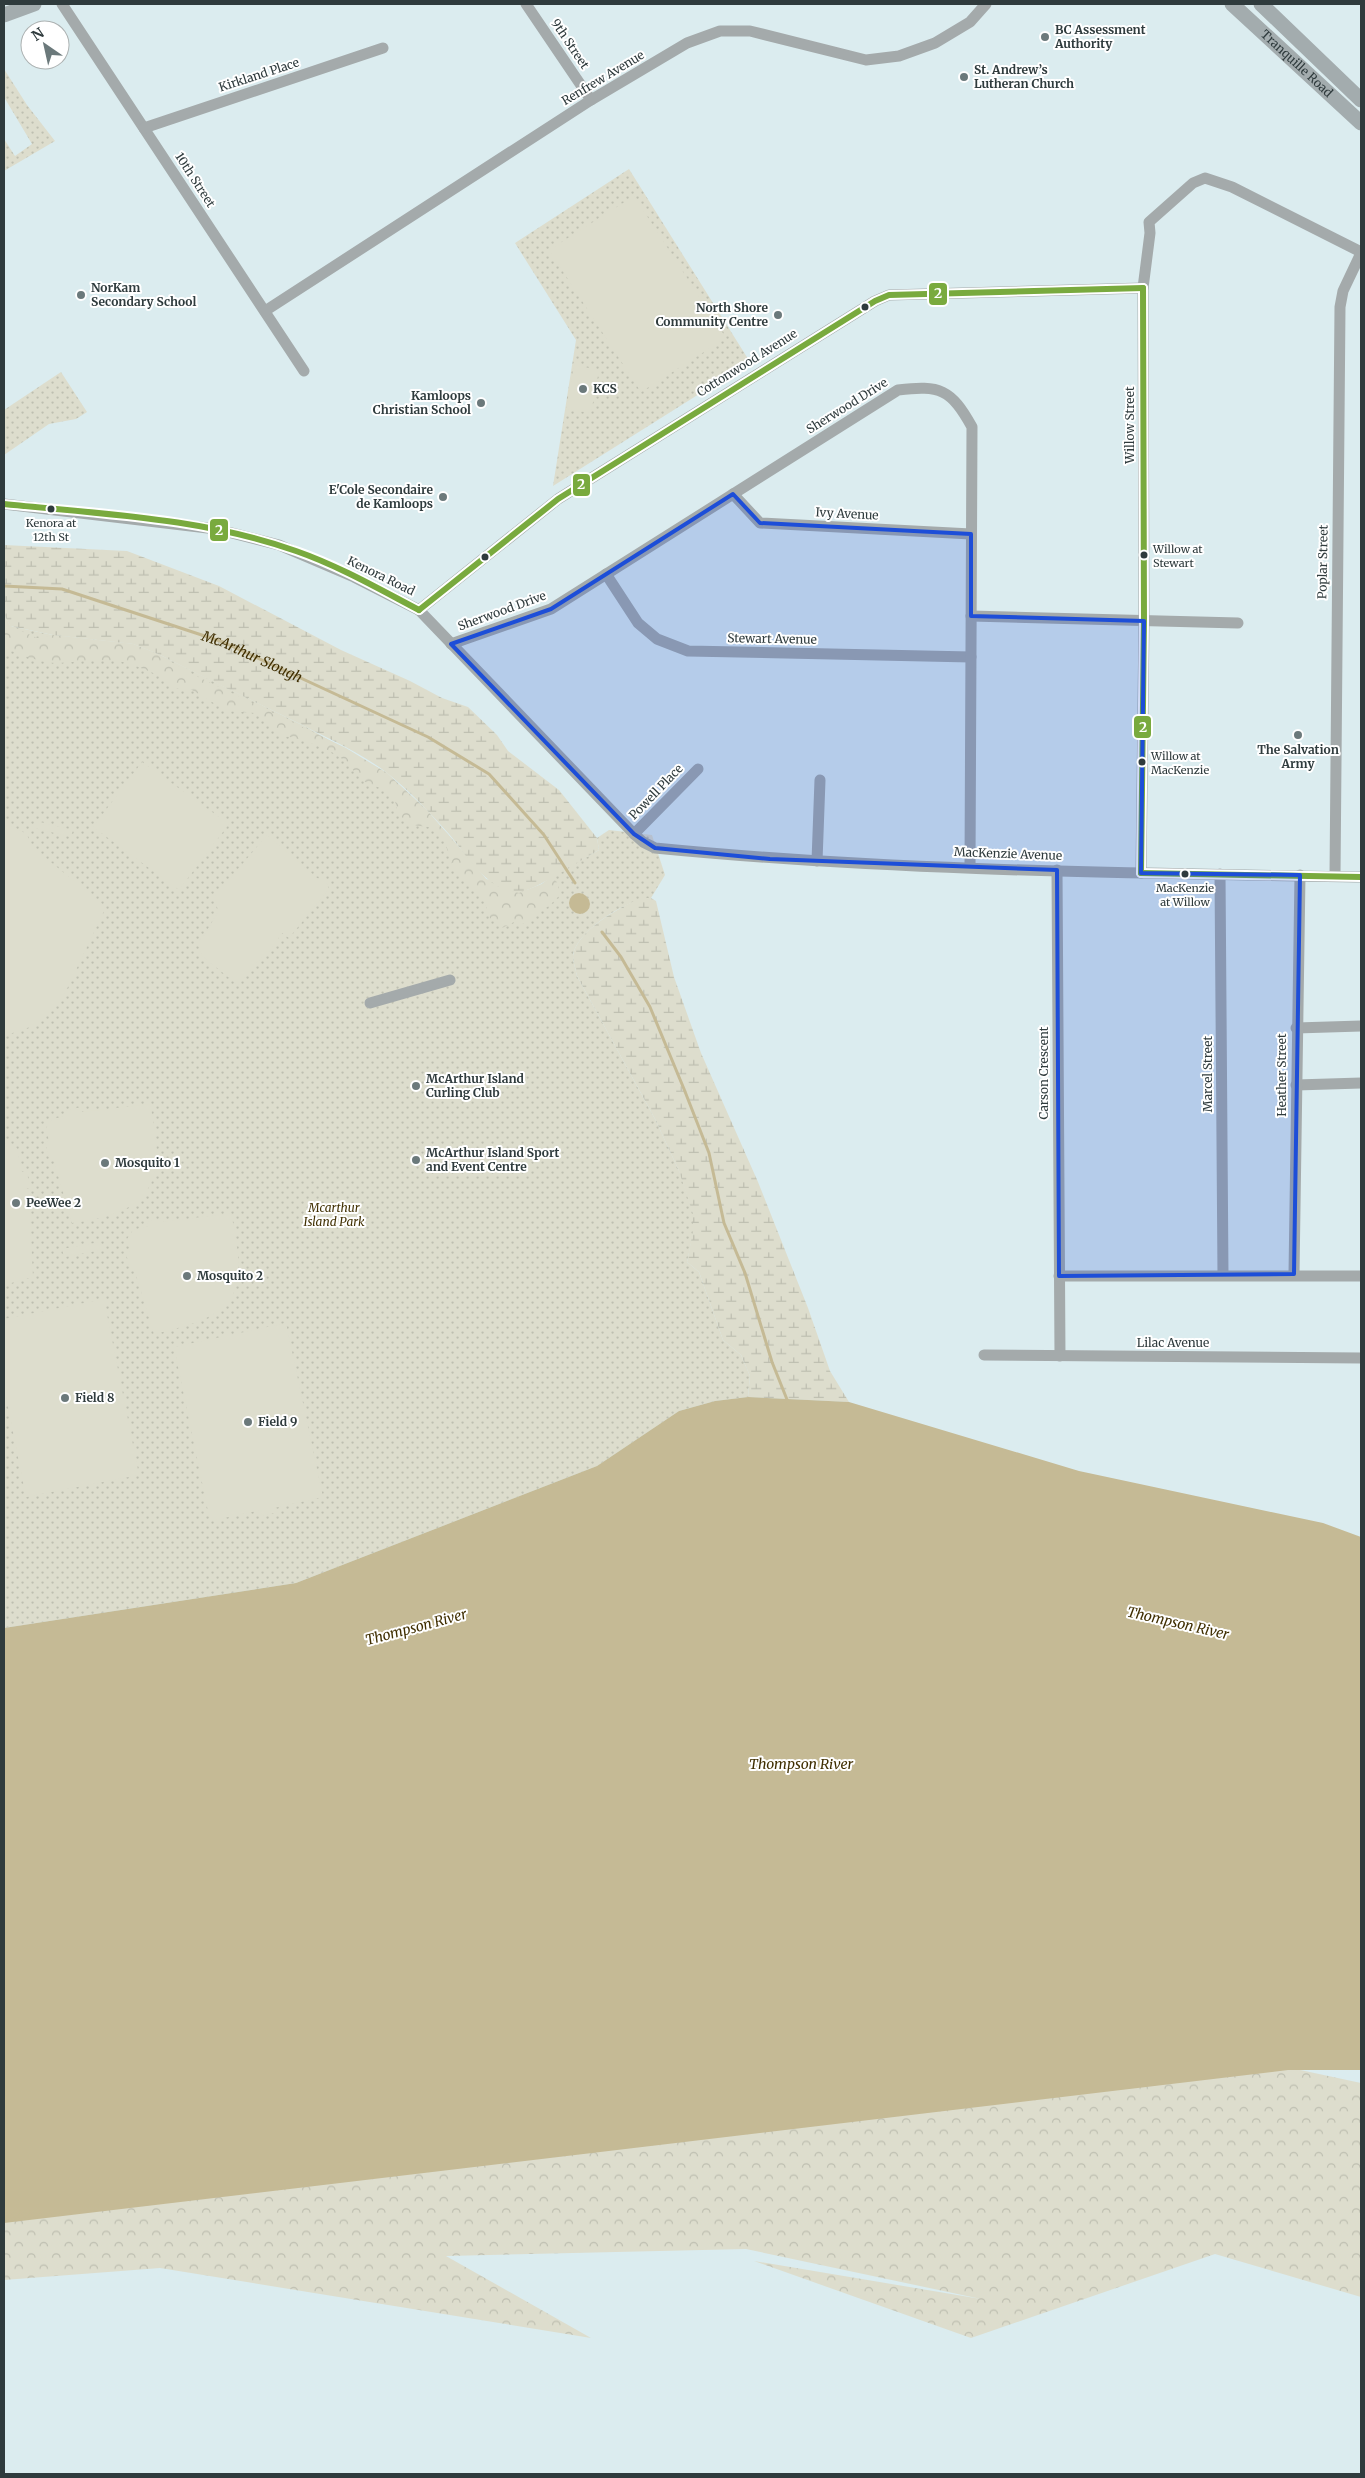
<svg xmlns="http://www.w3.org/2000/svg" width="1365" height="2478" viewBox="0 0 1365 2478" font-family="Merriweather,serif">
<defs>
<pattern id="green-dots" width="8" height="8" patternUnits="userSpaceOnUse" patternTransform="scale(1.25)"><rect width="8" height="8" fill="#ddddcd"/><path d="M2 2h.1M6 6h.1" fill="none" stroke="#bebfb1" stroke-width="1.8" stroke-linecap="round"/></pattern>
<pattern id="forest-crowns" width="20" height="18" patternUnits="userSpaceOnUse" patternTransform="scale(1.25)"><rect width="20" height="18" fill="#ddddcd"/><path d="M2 6a3 3 0 1 1 6 0M12 15a3 3 0 1 1 6 0" fill="none" stroke="#bebfb1"/></pattern>
<pattern id="wetland-marsh" width="20" height="14" patternUnits="userSpaceOnUse" patternTransform="scale(1.25)"><rect width="20" height="14" fill="#ddddcd"/><path d="M1 5h8M5 5V1M11 12h8M15 12V8" fill="none" stroke="#bebfb1"/></pattern>
</defs>
<rect width="100%" height="100%" fill="#dbecef"/>
<g fill="url(#green-dots)">
<polygon points="4,69 27,105 55,141 4,171 4,139 15,156 32,144 4,97"/>
<polygon points="629,169 750,362 553,486 576,340 515,243"/>
<polygon points="61,372 87,412 76,419 49,424 4,455 4,410"/>
<path d="M4 614 10 626 53 635 133 644 158 654 306 727 387 773 448 834 486 879 528 890 542 884 551 877 599 850 597 838 609 830 652 835 665 875 651 898C629 898 576 931 573 956 573 962 576 970 577 976L655 1119 680 1173 694 1215 693 1234 687 1262 699 1272 723 1340 741 1355 750 1376 748 1397 715 1401 679 1411 597 1466 296 1583 4 1628Z"/>
</g>
<g fill="url(#forest-crowns)">
<path d="M4 614 10 626 37 638 53 635 133 644 158 654 188 672 346 748 387 773 427 810 486 879 499 887 519 893 542 884 551 877 557 882 560 895 550 905 521 925 514 922 502 928 490 918 485 903 470 885 462 880 452 864 445 842 429 827 411 825 398 814 395 801 385 790 363 781 344 760 330 751 298 738 281 736 255 713 227 711 192 690 171 688 164 677C149 672 133 663 117 661 97 659 78 662 58 663 40 663 23 655 6 649L4 646Z"/>
<polygon points="1089,2025 1361,2083 1361,2297 1215,2254 971,2338 754,2261 981,2299 746,2249 446,2256 591,2338 160,2268 4,2280 4,2213"/>
</g>
<g fill="url(#wetland-marsh)">
<path d="M4 545 127 551 219 586 341 650 410 681 442 698 468 707 497 735 508 751 559 790 597 838 599 850C584 858 529 895 516 892 484 887 468 857 449 834 430 813 409 790 387 773 360 752 325 737 294 721 249 699 203 677 158 654L133 644 53 635 10 626 4 614Z"/>
<path d="M641 898H651L656 901 674 977 701 1053 758 1182 808 1308 830 1371 849 1402 748 1397 750 1376 741 1355 723 1340 699 1272 687 1262 693 1231V1214L679 1171 655 1119 577 976C576 970 573 962 573 956 576 931 620 907 641 898Z"/>
</g>
<g fill="#ddddcd">
<polygon points="634,196 726,338 641,392 549,250"/>
<polygon points="574,365 599,370 591,413 566,409"/>
<polygon points="142,762 229,824 179,890 93,827"/>
<polygon points="36,821 73,830 71,837 34,828"/>
<polygon points="4,822 27,834 31,846 106,907 65,993 54,1009 30,1027 4,1036"/>
<polygon points="267,835 317,878 326,881 329,889 289,938 282,933 269,952 267,951 238,985 202,956 197,942 203,937 218,912 215,896"/>
<path d="M150 1104C159 1148 168 1196 113 1214 100 1219 85 1221 72 1223L53 1158H49L45 1142 49 1141 46 1128 52 1119 66 1116 65 1111 81 1107 82 1112Z"/>
<polygon points="8,1143 17,1148 22,1172 27,1172 30,1188 25,1189 30,1218 33,1277 4,1285 4,1144"/>
<path d="M231 1213C249 1297 239 1315 154 1334L134 1269H130L126 1254 130 1252 127 1239 133 1230 148 1226 147 1222 162 1218 164 1222Z"/>
<polygon points="100,1242 101,1250 64,1257 62,1249"/>
<polygon points="104,1299 139,1475 26,1497 4,1387 4,1319"/>
<polygon points="286,1323 323,1497 274,1508 274,1513 262,1516 260,1510 210,1521 174,1347"/>
</g>
<polygon fill="#c5ba95" points="748,1397 849,1402 1079,1471 1323,1523 1361,1537 1361,2070 1288,2070 4,2223 4,1628 296,1583 597,1466 679,1411 715,1401"/>
<g fill="none" stroke-linecap="round" stroke-linejoin="round">
<g stroke="#c5ba95" stroke-width="3">
<path id="s1" d="M4 586 62 589 223 642 428 737 489 774 544 835 575 883"/>
<polyline points="602,932 621,957 650,1007 684,1089 709,1153 724,1223 745,1273 772,1362 788,1402"/>
</g>
<polyline stroke="#c5ba95" stroke-width="20" points="579,903 580,904"/>
<g stroke="#a4aaab" stroke-width="11">
<polyline points="62,4 304,371"/>
<polyline points="526,4 591,100"/>
<polyline points="144,128 383,48"/>
<polyline points="265,311 591,100 687,43 720,31 750,31 866,60 899,56 935,43 970,22 986,4"/>
<polyline points="733,494 760,523 971,534"/>
<path d="M4 504 216 529 279 545 354 577 419 610 634 834 643 842 655 848C889 871 1126 873 1361 877"/>
<polyline points="606,574 638,623 657,639 688,651 971,657"/>
<polyline points="419,610 558,499 875,301 889,295 1143,288"/>
<polyline points="971,616 1238,623"/>
<path d="M451 644 551 609 898 390C940 385 951 389 972 427L970 867"/>
<polyline points="634,834 698,769"/>
<polyline points="817,861 820,780"/>
<polyline points="1057,870 1060,1356"/>
<polyline points="1141,873 1144,621 1143,288 1150,233 1149,222 1193,183 1205,178 1232,187 1361,252"/>
<polyline points="1220,874 1223,1275"/>
<polyline points="1335,876 1340,307 1343,291 1361,253"/>
<polyline points="370,1003 450,980"/>
<polyline points="1296,1028 1361,1026"/>
<polyline points="1296,1085 1361,1083"/>
<polyline points="1294,1274 1300,875"/>
<polyline points="1059,1276 1361,1276"/>
<polyline points="984,1355 1361,1358"/>
</g>
<g stroke="#a3acae" stroke-width="15">
<path id="s2" d="M1232 4 1361 123"/>
<polyline points="1261,4 1361,100"/>
<polyline points="4,15 34,4"/>
</g>
<defs>
<g id="bus-1">
<path d="M4 504C101 514 203 518 296 551 339 566 379 589 419 610"/>
<polyline points="419,610 558,499 875,301 889,295 1143,288"/>
<polyline points="1141,873 1144,621 1143,288"/>
<polyline points="1141,873 1361,877"/>
</g>
</defs>
<use href="#bus-1" stroke="#fff" stroke-width="10"/>
<use href="#bus-1" stroke="#79aa3e" stroke-width="6"/>
</g>
<path fill="#1d4ed8" fill-opacity="0.2" stroke="#1d4ed8" stroke-width="4" stroke-linejoin="round" d="M733 494 760 523 971 534V616L1144 621 1141 873 1300 875 1294 1274 1059 1276 1057 870 770 859 655 848 634 834 451 644 551 609Z"/>
<g fill="#6b797b" stroke="#fff" stroke-width="2">
<circle cx="1045" cy="37" r="5"/>
<circle cx="964" cy="77" r="5"/>
<circle cx="81" cy="295" r="5"/>
<circle cx="778" cy="315" r="5"/>
<circle cx="583" cy="389" r="5"/>
<circle cx="481" cy="403" r="5"/>
<circle cx="443" cy="497" r="5"/>
<circle cx="1298" cy="735" r="5"/>
<circle cx="416" cy="1086" r="5"/>
<circle cx="416" cy="1160" r="5"/>
<circle cx="105" cy="1163" r="5"/>
<circle cx="16" cy="1203" r="5"/>
<circle cx="187" cy="1276" r="5"/>
<circle cx="65" cy="1398" r="5"/>
<circle cx="248" cy="1422" r="5"/>
</g>
<g fill="#2f3b3d" stroke="#fff" stroke-width="2">
<circle cx="865" cy="307" r="4.5"/>
<circle cx="51" cy="509" r="4.5"/>
<circle cx="1144" cy="555" r="4.5"/>
<circle cx="485" cy="557" r="4.5"/>
<circle cx="1142" cy="762" r="4.5"/>
<circle cx="1185" cy="874" r="4.5"/>
</g>
<g text-anchor="middle" stroke-width="4" stroke-linejoin="round" paint-order="stroke">
<g font-size="11" fill="#2f3b3d" stroke="#fff">
<text x="51" y="527">Kenora at<tspan x="51" dy="14">12th St</tspan></text>
<text x="1153" y="553" text-anchor="start">Willow at<tspan x="1153" dy="14">Stewart</tspan></text>
<text x="1151" y="760" text-anchor="start">Willow at<tspan x="1151" dy="14">MacKenzie</tspan></text>
<text x="1185" y="892">MacKenzie<tspan x="1185" dy="14">at Willow</tspan></text>
</g>
<g font-size="12" font-weight="bold" fill="#2f3b3d" stroke="#fff" text-anchor="start">
<text x="1055" y="34">BC Assessment<tspan x="1055" dy="14">Authority</tspan></text>
<text x="974" y="74">St. Andrew’s<tspan x="974" dy="14">Lutheran Church</tspan></text>
<text x="91" y="292">NorKam<tspan x="91" dy="14">Secondary School</tspan></text>
<text x="768" y="312" text-anchor="end">North Shore<tspan x="768" dy="14">Community Centre</tspan></text>
<text x="593" y="393">KCS</text>
<text x="471" y="400" text-anchor="end">Kamloops<tspan x="471" dy="14">Christian School</tspan></text>
<text x="433" y="494" text-anchor="end">E'Cole Secondaire<tspan x="433" dy="14">de Kamloops</tspan></text>
<text x="1298" y="754" text-anchor="middle">The Salvation<tspan x="1298" dy="14">Army</tspan></text>
<text x="426" y="1083">McArthur Island<tspan x="426" dy="14">Curling Club</tspan></text>
<text x="426" y="1157">McArthur Island Sport<tspan x="426" dy="14">and Event Centre</tspan></text>
<text x="115" y="1167">Mosquito 1</text>
<text x="26" y="1207">PeeWee 2</text>
<text x="197" y="1280">Mosquito 2</text>
<text x="75" y="1402">Field 8</text>
<text x="258" y="1426">Field 9</text>
</g>
<g font-size="12" fill="#2f3b3d" stroke="#fff">
<text transform="translate(570 44) rotate(56)" y="4">9th Street</text>
<text dy="4" stroke="none"><textPath href="#s2" startOffset="88">Tranquille Road</textPath></text>
<text transform="translate(259 75) rotate(-18)" y="4">Kirkland Place</text>
<text transform="translate(603 78) rotate(-31)" y="4">Renfrew Avenue</text>
<text transform="translate(195 180) rotate(57)" y="4">10th Street</text>
<text transform="translate(747 363) rotate(-32)" y="4">Cottonwood Avenue</text>
<text transform="translate(847 406) rotate(-32)" y="4">Sherwood Drive</text>
<text transform="translate(1130 425) rotate(-90)" y="4">Willow Street</text>
<text transform="translate(847 514) rotate(3)" y="4">Ivy Avenue</text>
<text transform="translate(1323 562) rotate(-89)" y="4">Poplar Street</text>
<text transform="translate(381 576) rotate(26)" y="4">Kenora Road</text>
<text transform="translate(502 611) rotate(-20)" y="4">Sherwood Drive</text>
<text transform="translate(772 639) rotate(1)" y="4">Stewart Avenue</text>
<text transform="translate(656 792) rotate(-46)" y="4">Powell Place</text>
<text transform="translate(1008 854) rotate(2)" y="4">MacKenzie Avenue</text>
<text transform="translate(1044 1073) rotate(-90)" y="4">Carson Crescent</text>
<text transform="translate(1208 1074) rotate(-90)" y="4">Marcel Street</text>
<text transform="translate(1282 1075) rotate(-90)" y="4">Heather Street</text>
<text x="1173" y="1347">Lilac Avenue</text>
</g>
<g font-size="12" font-style="italic" fill="#423103" stroke="#fff">
<text x="334" y="1212">Mcarthur<tspan x="334" dy="14">Island Park</tspan></text>
</g>
<g font-size="14" font-style="italic" fill="#3f2e01" stroke="#fff">
<text dy="5" stroke="none"><textPath href="#s1" startOffset="260">McArthur Slough</textPath></text>
<text transform="translate(1178 1623) rotate(13)" y="5">Thompson River</text>
<text transform="translate(416 1627) rotate(-15)" y="5">Thompson River</text>
<text x="801" y="1769">Thompson River</text>
</g>
</g>
<g stroke="#fff" stroke-width="2">
<rect x="928" y="282" width="20" height="24" rx="5" fill="#79aa3e"/>
<rect x="572" y="473" width="19" height="24" rx="5" fill="#79aa3e"/>
<rect x="209" y="518" width="20" height="24" rx="5" fill="#79aa3e"/>
<rect x="1133" y="715" width="19" height="24" rx="5" fill="#79aa3e"/>
</g>
<g font-size="14" text-anchor="middle" font-weight="bold" fill="#fff">
<text x="938" y="298">2</text>
<text x="581" y="489">2</text>
<text x="219" y="535">2</text>
<text x="1143" y="732">2</text>
</g>
<rect width="1365" height="2478" fill="none" stroke="#2f3b3d" stroke-width="10"/>
<g transform="translate(45 45) rotate(326)"><circle r="24" fill="#ffffff" stroke="#acb1b1"/>
<path d="M0-4L9 19L0 12L-9 19Z" fill="#6b797b"/>
<text y="-8" font-size="14" font-weight="bold" text-anchor="middle" fill="#2f3b3d">N</text>
</g>
</svg>
